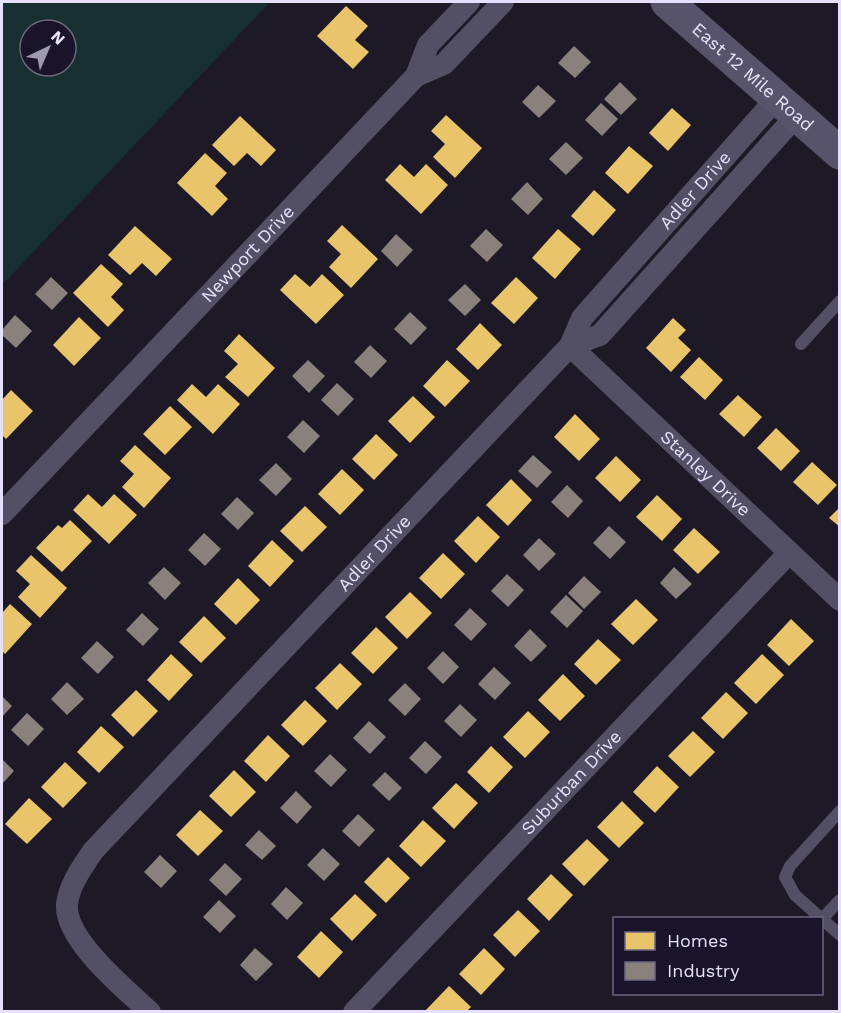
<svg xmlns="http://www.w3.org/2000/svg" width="841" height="1013" viewBox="0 0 841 1013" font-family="'Work Sans',sans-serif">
<rect width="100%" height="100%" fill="#1d1926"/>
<path fill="#182f32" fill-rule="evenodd" d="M2 2H270L2 285ZM30 30H66V66H30Z"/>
<g fill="#e9c46a">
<polygon points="346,6 368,26 355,40 369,52 353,69 317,36"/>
<polygon points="672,108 691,125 668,151 649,133"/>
<polygon points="446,115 482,148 455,178 433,157 445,144 431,131"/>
<polygon points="240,116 276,150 261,166 247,153 234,166 212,145"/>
<polygon points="629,146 653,166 628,194 605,173"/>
<polygon points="205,153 227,173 215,186 228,199 212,216 177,183"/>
<polygon points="400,164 414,177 426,164 448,185 421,214 385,180"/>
<polygon points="594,190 616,210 593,236 571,216"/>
<polygon points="342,225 378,259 351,288 329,267 341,254 327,241"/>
<polygon points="135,226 172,259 156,276 142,263 130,275 108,255"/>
<polygon points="558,229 581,249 555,279 532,258"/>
<polygon points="101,264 123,284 111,297 124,310 108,327 73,293"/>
<polygon points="295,274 310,287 322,274 344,295 316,324 280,290"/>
<polygon points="516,277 538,298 514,324 491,303"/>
<polygon points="79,317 101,338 74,366 53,345"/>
<polygon points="673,318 686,330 678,338 691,350 671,372 646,348"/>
<polygon points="480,323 502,345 478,370 456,349"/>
<polygon points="239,334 275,368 248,397 225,377 238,364 224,351"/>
<polygon points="699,357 723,380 705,400 680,377"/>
<polygon points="447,360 470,381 445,407 423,386"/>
<polygon points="192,384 206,397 218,384 240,404 213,434 177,400"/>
<polygon points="11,390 33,411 6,439 2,435 2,400"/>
<polygon points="738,395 762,417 744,437 719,414"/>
<polygon points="413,396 435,417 410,443 388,421"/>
<polygon points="170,406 192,427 165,455 143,434"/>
<polygon points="575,414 600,439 579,461 554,437"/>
<polygon points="776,428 800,451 781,471 757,448"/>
<polygon points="376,434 398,455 374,480 352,459"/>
<polygon points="135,445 171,478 144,508 122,487 134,474 120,461"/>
<polygon points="616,456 641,480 620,502 595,478"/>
<polygon points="812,462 837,485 818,505 793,482"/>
<polygon points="342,469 364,490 340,515 318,494"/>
<polygon points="511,479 532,500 508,526 486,505"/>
<polygon points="88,494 102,507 114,494 137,515 109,544 73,510"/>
<polygon points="657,495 682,519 662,541 636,517"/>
<polygon points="305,506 327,527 302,552 280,531"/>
<polygon points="840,507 840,527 829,518"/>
<polygon points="478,516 500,537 476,563 454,541"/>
<polygon points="70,520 92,541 62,572 36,548 58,525 62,528"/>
<polygon points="694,528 720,552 698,574 673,550"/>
<polygon points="272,540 294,561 270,587 248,566"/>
<polygon points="443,553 465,574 441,599 419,578"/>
<polygon points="31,555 67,588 40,618 18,597 30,584 16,571"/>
<polygon points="238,578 260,600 236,625 214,604"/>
<polygon points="410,592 432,613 407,639 385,617"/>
<polygon points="636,599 658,620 633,645 611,624"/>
<polygon points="10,604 32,624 5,654 2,651 2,613"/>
<polygon points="204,616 226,638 201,663 179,642"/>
<polygon points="791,619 814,641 789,666 767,645"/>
<polygon points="376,627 398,648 373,674 351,653"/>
<polygon points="598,639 621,660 596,685 574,664"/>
<polygon points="171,654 193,675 169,701 147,680"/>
<polygon points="762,654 784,675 756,704 734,683"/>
<polygon points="340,663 362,684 337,710 315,688"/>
<polygon points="563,674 585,696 560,721 538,700"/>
<polygon points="136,690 158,711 133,737 111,715"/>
<polygon points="726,692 748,713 723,739 701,718"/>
<polygon points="305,700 327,721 303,746 281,725"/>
<polygon points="528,711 550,732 525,758 503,737"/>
<polygon points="101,726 124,747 99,773 77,752"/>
<polygon points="693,731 715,752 690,777 668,756"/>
<polygon points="268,735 290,756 266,782 244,761"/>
<polygon points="491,746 513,767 489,793 467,772"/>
<polygon points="65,762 87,783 63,808 41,787"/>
<polygon points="657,766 679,787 655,813 633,792"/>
<polygon points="234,770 256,792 231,817 209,796"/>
<polygon points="456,783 478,803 454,829 432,808"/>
<polygon points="29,798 52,819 27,844 5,824"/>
<polygon points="622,801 644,823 619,848 597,827"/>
<polygon points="200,810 223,831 198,856 176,835"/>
<polygon points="423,820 446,841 421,867 399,846"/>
<polygon points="587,839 609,860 584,886 562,864"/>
<polygon points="388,857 410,878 386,903 364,882"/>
<polygon points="551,874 573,895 549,921 527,899"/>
<polygon points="355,894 377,915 352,941 330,919"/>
<polygon points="518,910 540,931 515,957 493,935"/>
<polygon points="321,931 343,952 319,978 297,957"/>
<polygon points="484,948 505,969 481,995 459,974"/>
<polygon points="449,986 471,1007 466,1012 424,1012"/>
</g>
<g fill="#8a817c">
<polygon points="574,46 591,62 575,78 558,63"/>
<polygon points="620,82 637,99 621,115 604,99"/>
<polygon points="538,85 556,101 539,118 522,102"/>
<polygon points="601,103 618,119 602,136 585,120"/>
<polygon points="566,142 583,158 566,175 549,159"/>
<polygon points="527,182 543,199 528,215 511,199"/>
<polygon points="486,229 503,245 487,262 470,246"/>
<polygon points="396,234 413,250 397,267 381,251"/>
<polygon points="51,277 68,293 52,310 35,294"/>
<polygon points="465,284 481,300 465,316 448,300"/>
<polygon points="410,312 427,328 411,345 394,329"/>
<polygon points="15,315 32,331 16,348 2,335 2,330"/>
<polygon points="370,345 387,361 371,378 354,362"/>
<polygon points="308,360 325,376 309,393 292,376"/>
<polygon points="337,383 354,399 338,416 321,400"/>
<polygon points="303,420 320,436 304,453 287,437"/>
<polygon points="533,455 552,472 537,488 518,471"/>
<polygon points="276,463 292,479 276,496 259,480"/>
<polygon points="567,485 583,501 568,518 551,502"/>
<polygon points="237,497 254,513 238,530 221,514"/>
<polygon points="609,526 626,542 610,559 593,543"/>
<polygon points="204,533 221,549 205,566 188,550"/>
<polygon points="539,538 556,554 539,571 523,555"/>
<polygon points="164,567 181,583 165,600 148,583"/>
<polygon points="674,567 692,584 676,599 660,583"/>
<polygon points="507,574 524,590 508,607 491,591"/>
<polygon points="584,576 601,592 584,609 568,593"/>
<polygon points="566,595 583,611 567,628 550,612"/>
<polygon points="470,608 487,624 471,641 454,625"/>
<polygon points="142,613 159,629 143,646 126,630"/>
<polygon points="530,629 547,646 531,662 514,646"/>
<polygon points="97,641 114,657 98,674 81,658"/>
<polygon points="443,651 459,667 443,684 427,668"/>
<polygon points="494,667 511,683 495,700 478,684"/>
<polygon points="67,682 84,699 67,715 51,699"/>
<polygon points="405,683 421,699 405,716 388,700"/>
<polygon points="2,696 12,706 2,717"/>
<polygon points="460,704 477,720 461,737 444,721"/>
<polygon points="27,713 44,729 28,746 11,730"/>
<polygon points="369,721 386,737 370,754 353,738"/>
<polygon points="425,741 442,757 426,774 409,758"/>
<polygon points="330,754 347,770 331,787 314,771"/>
<polygon points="2,759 14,771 2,784"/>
<polygon points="385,772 402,788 389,801 372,785"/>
<polygon points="296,791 312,807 297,824 280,808"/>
<polygon points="358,814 375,830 359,847 342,831"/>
<polygon points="259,830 276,846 262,860 245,845"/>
<polygon points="323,848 340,864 324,881 307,865"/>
<polygon points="160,855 177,871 161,888 144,872"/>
<polygon points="225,863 242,879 226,896 209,880"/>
<polygon points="286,887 303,903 287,920 271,904"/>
<polygon points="219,900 236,916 220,933 203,917"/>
<polygon points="255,948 273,964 256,981 240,965"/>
</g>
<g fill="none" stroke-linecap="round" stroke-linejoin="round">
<g stroke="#534f65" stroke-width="12">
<polyline points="801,344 840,301"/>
<polyline points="840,811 790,866 785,877 795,895 822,919 840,900"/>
<polyline points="822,919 840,935"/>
</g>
<g stroke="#534f65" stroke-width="22">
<polyline points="416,76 428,45 469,2"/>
<path id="s1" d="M570 346 840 600"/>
<polyline points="570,346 600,335 797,115"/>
<path id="s2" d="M2 514 416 76 444 64 503 2"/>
<path id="s3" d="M150 1012C126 990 64 939 67 904 69 885 83 866 93 851L570 346 582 318 777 98"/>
<path id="s4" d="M354 1012 789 553"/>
</g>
<path stroke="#57536b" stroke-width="33" id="s5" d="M667 2 840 153"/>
</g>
<g text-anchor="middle" stroke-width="6" stroke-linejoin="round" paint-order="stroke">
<g font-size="18" fill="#e7e0fc" stroke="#1a142b">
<text dy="6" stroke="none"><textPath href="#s5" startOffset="114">East 12 Mile Road</textPath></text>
<text dy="6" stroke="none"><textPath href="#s3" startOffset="1095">Adler Drive</textPath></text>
<text dy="6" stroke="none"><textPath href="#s2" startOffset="358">Newport Drive</textPath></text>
<text dy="6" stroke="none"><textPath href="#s1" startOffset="186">Stanley Drive</textPath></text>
<text dy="6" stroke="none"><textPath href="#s3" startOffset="609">Adler Drive</textPath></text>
<text dy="6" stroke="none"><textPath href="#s4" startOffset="316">Suburban Drive</textPath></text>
</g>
</g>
<rect width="841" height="1013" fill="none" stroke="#e7e0fc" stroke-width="6"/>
<rect x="613" y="917" width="210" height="78" fill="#1a142b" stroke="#6c667f" stroke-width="1.5"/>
<rect x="625" y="932" width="30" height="18" fill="#e9c46a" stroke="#6c667f" stroke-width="1.5"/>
<text x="667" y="947" font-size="18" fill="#e7e0fc">Homes</text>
<rect x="625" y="962" width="30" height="18" fill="#8a817c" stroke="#6c667f" stroke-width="1.5"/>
<text x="667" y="977" font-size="18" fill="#e7e0fc">Industry</text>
<g transform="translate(48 48) rotate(44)"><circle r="28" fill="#1a142b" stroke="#6c667f" stroke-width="1.5"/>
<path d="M0-4.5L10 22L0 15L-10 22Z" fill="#a09ab1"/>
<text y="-9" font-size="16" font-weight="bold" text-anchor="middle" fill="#e7e0fc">N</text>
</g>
</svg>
